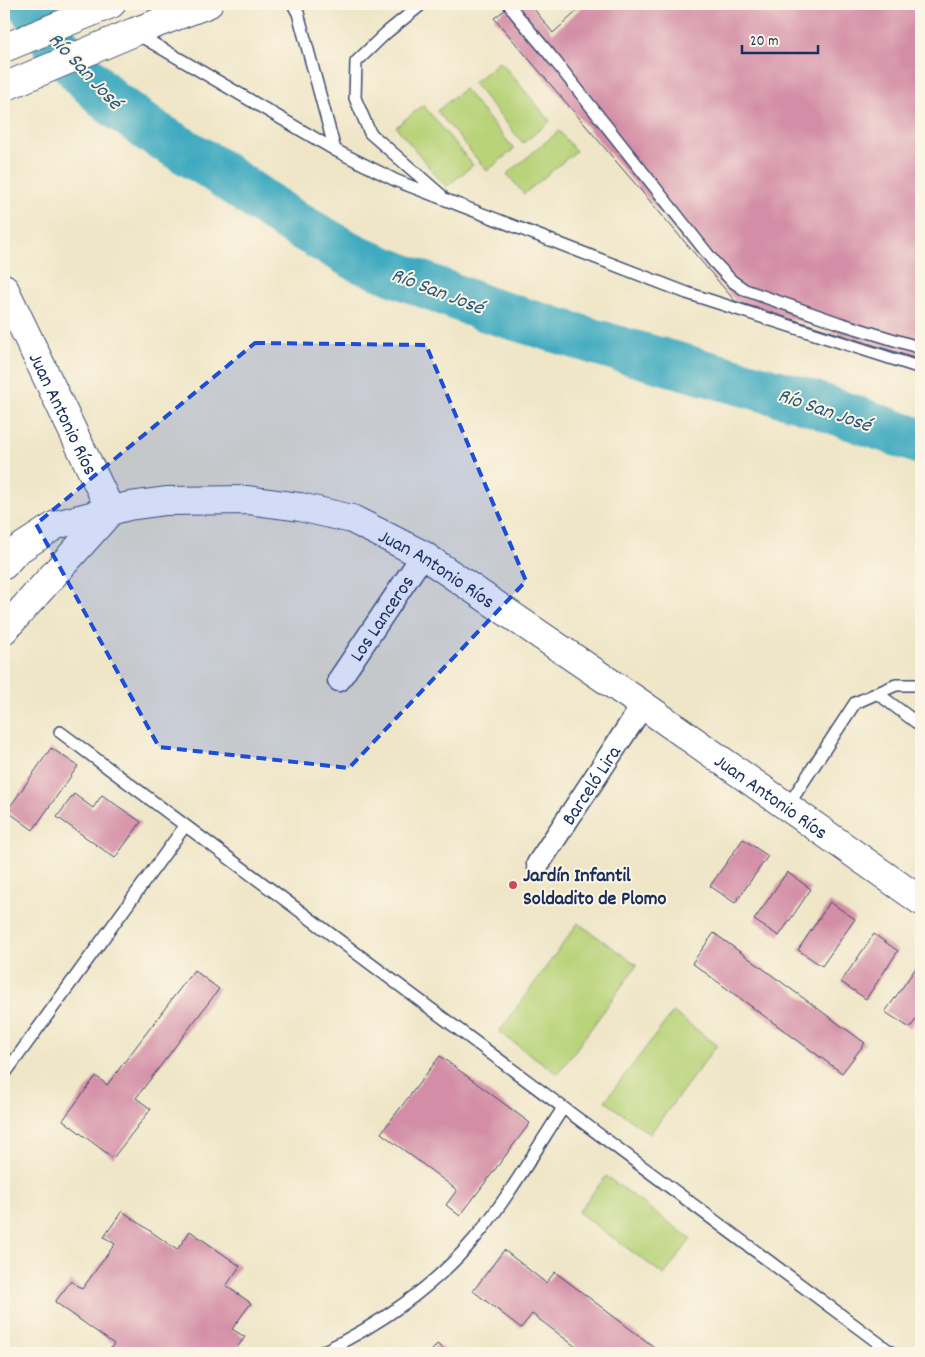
<svg xmlns="http://www.w3.org/2000/svg" width="925" height="1357" viewBox="0 0 925 1357" font-family="Dekko,sans-serif">
<rect width="100%" height="100%" fill="#fcf5e5"/>
<filter id="ink" filterUnits="userSpaceOnUse"><feTurbulence type="fractalNoise" baseFrequency=".02" numOctaves="2"/><feDisplacementMap in="SourceGraphic" scale="10" xChannelSelector="R" yChannelSelector="G"/><feConvolveMatrix kernelMatrix="1 2 1 2 8 2 1 2 1" color-interpolation-filters="sRGB"/></filter>
<filter id="wash" filterUnits="userSpaceOnUse"><feTurbulence type="fractalNoise" baseFrequency=".0096" numOctaves="4" result="noise"/><feDisplacementMap in="SourceGraphic" scale="20" xChannelSelector="R" yChannelSelector="G"/><feGaussianBlur stdDeviation="1.12" result="paint"/><feColorMatrix in="noise" values="0 0 0 0 0 0 0 0 0 0 0 0 0 0 0 0 0 1.4 0 .05"/><feComposite in="paint" operator="in"/></filter>
<g filter="url(#wash)">
<rect width="100%" height="100%" fill="#efe6c8"/>
<g fill="#b8d379" stroke="#6a816c">
<polygon points="500,61 550,121 523,143 473,83"/>
<polygon points="464,89 514,149 487,171 437,111"/>
<polygon points="423,105 473,165 446,187 396,127"/>
<polygon points="559,131 576,151 524,194 507,174"/>
<polygon points="578,923 637,965 558,1074 499,1032"/>
<polygon points="673,1012 717,1045 650,1134 605,1101"/>
<polygon points="606,1176 691,1239 664,1275 578,1212"/>
</g>
<g fill="none" stroke-linecap="round" stroke-linejoin="round">
<polyline stroke="#40aac0" stroke-width="46" points="30,4 56,44 83,75 111,102 151,131 210,166 287,219 358,259 486,309 626,351 800,399 921,442"/>
</g>
<g id="blocks">
<g fill="#d38da6">
<polygon points="513,4 530,4 553,33 585,4 921,4 921,360 735,301 494,18"/>
<polygon points="51,748 78,766 33,830 7,811"/>
<polygon points="74,794 93,808 102,795 141,822 115,858 57,817"/>
<polygon points="743,839 768,856 735,903 710,886"/>
<polygon points="787,872 811,889 779,936 754,920"/>
<polygon points="830,902 855,919 822,966 798,950"/>
<polygon points="714,933 865,1043 842,1073 692,963"/>
<polygon points="874,934 898,951 866,999 841,982"/>
<polygon points="918,965 921,967 921,1012 910,1028 885,1012"/>
<polygon points="194,970 219,989 136,1098 151,1109 113,1158 63,1120 96,1076 107,1085"/>
<polygon points="440,1056 530,1123 460,1216 446,1205 457,1190 381,1133"/>
<polygon points="122,1211 177,1250 190,1231 240,1266 226,1286 251,1303 232,1329 245,1337 233,1353 107,1353 114,1344 55,1302 71,1281 82,1289 115,1244 104,1237"/>
<polygon points="504,1250 546,1283 555,1272 662,1353 584,1353 532,1314 521,1328 473,1291"/>
<polygon points="437,1344 449,1353 430,1353"/>
</g>
</g>
</g>
<g filter="url(#ink)">
<use href="#blocks" fill-opacity="0" stroke="#3b4a6e" stroke-width="1"/>
<g fill="none" stroke-linecap="round" stroke-linejoin="round">
<defs>
<g id="service">
<polyline points="422,4 386,33 356,62 355,98 370,133 441,195"/>
<polyline points="509,4 516,14 555,61 714,262 732,281 745,290 839,323 921,348"/>
<polyline points="137,34 335,150 298,13 293,4"/>
<polyline points="335,150 397,181 687,293 921,368"/>
<polyline points="877,693 921,726"/>
<polyline points="60,732 892,1353"/>
<polyline points="787,807 855,703 896,685 921,685"/>
<polyline points="4,1075 185,826"/>
<path d="M320 1353C378 1326 434 1287 475 1238 508 1198 535 1151 563 1108"/>
</g>
<g id="minor">
<path id="s1" d="M339 680 423 555"/>
<path id="s2" d="M538 864 643 705"/>
</g>
<g id="secondary">
<path id="s3" d="M4 288 111 511"/>
<path id="s4" d="M4 565 16 551 56 525 129 506 166 501 248 500 300 507 352 519 423 555 643 705 921 901"/>
<polyline points="4,630 111,511"/>
</g>
<g id="primary">
<polyline points="4,48 111,4"/>
<polyline points="4,87 134,32 208,4"/>
</g>
</defs>
<use href="#service" stroke="#3b4a6e" stroke-width="14"/>
<use href="#minor" stroke="#3b4a6e" stroke-width="25"/>
<use href="#secondary" stroke="#3b4a6e" stroke-width="30"/>
<use href="#primary" stroke="#3b4a6e" stroke-width="30"/>
<use href="#service" stroke="#fff" stroke-width="11"/>
<use href="#minor" stroke="#fff" stroke-width="22"/>
<use href="#secondary" stroke="#fff" stroke-width="28"/>
<use href="#primary" stroke="#fff" stroke-width="28"/>
</g>
</g>
<path fill="#1d4ed8" fill-opacity="0.2" stroke="#1d4ed8" stroke-width="4" stroke-dasharray="10 6" stroke-linejoin="round" d="M255 343 426 345 526 581 349 768 159 747 36 524Z"/>
<circle fill="#d1495b" stroke="#fcf5e5" stroke-width="2" cx="513" cy="885" r="5"/>
<g text-anchor="middle" stroke-width="4" stroke-linejoin="round" paint-order="stroke">
<g font-size="20" fill="#1b2f5e" stroke="#fcf5e5">
<text dy="7" stroke="none"><textPath href="#s3" startOffset="139">Juan Antonio Ríos</textPath></text>
<text dy="7" stroke="none"><textPath href="#s4" startOffset="465">Juan Antonio Ríos</textPath></text>
<text dy="7" stroke="none"><textPath href="#s1" startOffset="75">Los Lanceros</textPath></text>
<text dy="7" stroke="none"><textPath href="#s2" startOffset="95">Barceló Lira</textPath></text>
<text dy="7" stroke="none"><textPath href="#s4" startOffset="870">Juan Antonio Ríos</textPath></text>
</g>
<g font-size="20" font-weight="bold" fill="#1b2f5e" stroke="#fcf5e5" text-anchor="start">
<text x="523" y="881">Jardín Infantil<tspan x="523" dy="23">Soldadito de Plomo</tspan></text>
</g>
<g font-size="21" font-style="italic" fill="#285a80" stroke="#fcf5e5">
<text transform="translate(86 70) rotate(47)" y="7">Río San José</text>
<text transform="translate(438 290) rotate(21)" y="7">Río San José</text>
<text transform="translate(825 409) rotate(19)" y="7">Río San José</text>
</g>
</g>
<rect width="925" height="1357" fill="none" stroke="#fcf5e5" stroke-width="20"/>
<path d="M742 45v8h76v-8" fill="none" stroke="#1b2f5e" stroke-width="2.5"/>
<text x="750" y="45" font-size="15" fill="#1b2f5e" stroke="#fcf5e5" stroke-width="4" paint-order="stroke">20 m</text>
</svg>
